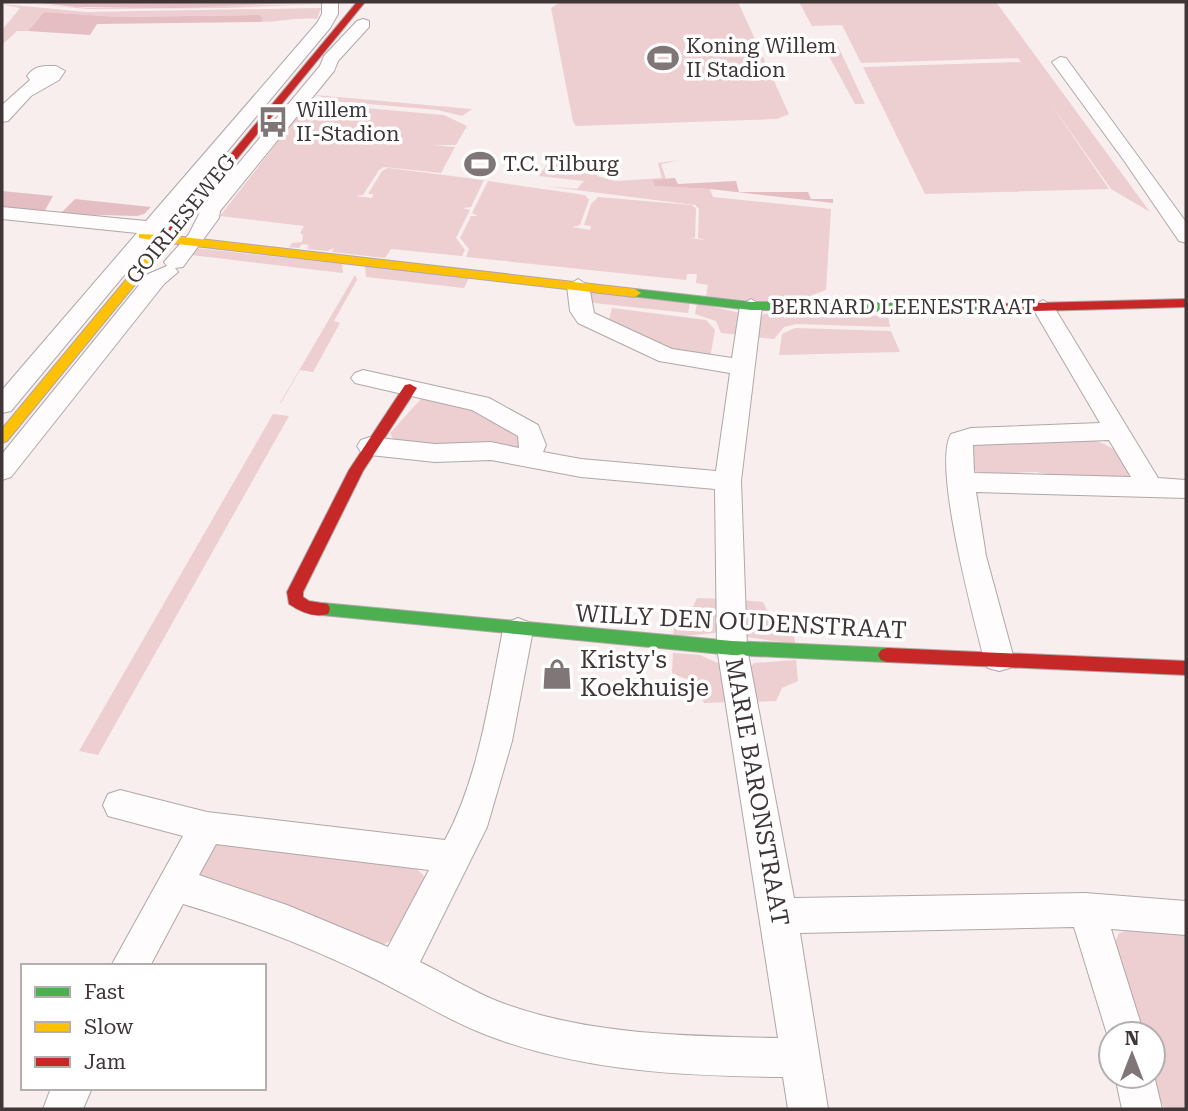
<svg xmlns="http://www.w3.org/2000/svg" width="1188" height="1111" viewBox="0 0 1188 1111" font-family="'Roboto Serif',serif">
<rect width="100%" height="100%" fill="#f8eeee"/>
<g fill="#edced1">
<polygon points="12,2 88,8 322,4 226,8 88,9"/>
<polygon points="585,2 738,2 789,114 777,119 576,126 573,122 551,8 559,3"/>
<polygon points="799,2 996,2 1150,212 1111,189 1048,100 1109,189 925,194 863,67 1021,62 1018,58 861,63 842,25 812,26"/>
<path d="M2 4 86 12 321 8 317 19C298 17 281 22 261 22L263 19 248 15 119 17 44 12 28 31H17L2 45V30L20 8Z"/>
<polygon points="838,46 865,104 855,104 824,47"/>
<polygon points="315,95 472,109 462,116 438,110 322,100 323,97"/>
<polygon points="308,103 444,115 467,126 456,145 433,145 455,147 441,173 384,167 379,170 363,195 355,196 372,198 373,194 368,194 382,171 388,168 484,180 471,207 463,208 470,210 456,238 465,250 462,256 391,249 385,258 332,252 334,248 327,251 307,249 309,245 302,244 299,248 289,247 292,243 302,242 303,235 300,233 304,226 220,216"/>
<polygon points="550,160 576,166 573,169 587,174 590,171 599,173 597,176 616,181 662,178 658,163 680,160 661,164 666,179 654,180 655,186 710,189 713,197 831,209 826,290 788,304 706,296 708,285 696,283 697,274 687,274 686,280 466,257 469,249 460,238 471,216 478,216 472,213 488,181 585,195 589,200 580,225 572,227 590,230 591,226 584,225 591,204 598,197 692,205 696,209 695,238 688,238 706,240 698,238 699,209 695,205 544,186 577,189 584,181 539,176"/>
<polygon points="196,248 342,264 343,273 191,255"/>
<polygon points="365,266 469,278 464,288 366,277"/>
<polygon points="355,275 357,280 334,321 340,323 313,372 300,370 281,403 280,403"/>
<polygon points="584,291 690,303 688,313 585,302"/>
<polygon points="697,303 740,313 740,335 721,333 716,321 695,314"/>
<polygon points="612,308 706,320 715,330 710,358 675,355 608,324"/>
<polygon points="764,314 888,316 890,327 796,324 784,327 774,339 755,337 759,318"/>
<polygon points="795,328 891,331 900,352 779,355 782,334"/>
<polygon points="421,399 470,408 520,432 520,447 445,448 395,443 390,433"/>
<polygon points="273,414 289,416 98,755 79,751"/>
<path d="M1088 439C1107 443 1120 451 1130 467L1128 477 1084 480 1036 472 981 474 971 469 970 447 979 443Z"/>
<polygon points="697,598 721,599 720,626 715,633 673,637 675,618 691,611"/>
<polygon points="740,600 763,602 770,616 793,625 795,644 747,637"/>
<polygon points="673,653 700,655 720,664 729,702 704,703 695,683 672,673"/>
<polygon points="796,660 798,681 782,688 776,701 750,702 750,667 754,663"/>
<path d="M227 841 414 866 424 876C424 904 403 946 372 946L205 883 198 873 212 846Z"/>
<polygon points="1133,929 1186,934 1186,1109 1165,1109 1154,1089 1153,1034 1140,1034 1114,945 1119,933"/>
</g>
<g fill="#e5bec3">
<polygon points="30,2 282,3 322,2 177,8 77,7"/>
<polygon points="44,12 119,17 259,15 263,19 261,22 97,24 90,35 28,31"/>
<polygon points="675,178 678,184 736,181 739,192 808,192 811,199 833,199 833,203 710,189 655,186 653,180"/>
<polygon points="2,191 53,196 44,212 2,207"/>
<polygon points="75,199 151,207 144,214 137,216 60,214"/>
</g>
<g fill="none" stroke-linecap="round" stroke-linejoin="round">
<defs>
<g id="street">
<polygon points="322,2 338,2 338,14 330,28 11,411 2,413 2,390 137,233 2,219 2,207 146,221 317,23 322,14"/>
<polygon points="363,19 369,21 369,27 338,61 334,71 220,211 219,218 183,267 175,268 178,272 164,284 11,477 2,480 2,454 148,274 167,266 164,262 189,234 203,206 320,66 324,56 357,21"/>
<polygon points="1060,57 1066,58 1186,222 1186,243 1179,241 1125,162 1052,62"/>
<path d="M56 66 65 71 59 80 31 96 8 121 2 122V105L30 80 27 76C35 65 43 66 56 66Z"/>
<path d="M578 279 589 286 594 313 672 349 732 358 740 306 751 299 762 306 741 481 747 648 794 898 1085 893 1186 901V935L1111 929 1144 1034H1111V1047L1074 927 800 933 828 1109H788L783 1077C687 1076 592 1072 500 1040 458 1026 420 1002 381 982 318 950 251 924 183 904L150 966H111L183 836 108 816 103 805 108 794 120 790 207 812 445 840C479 777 489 699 503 630L508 622 518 618 528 622 533 630 512 741 487 827 420 962C445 974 470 990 497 1001 585 1035 684 1036 778 1038L717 648 715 489 581 477 491 460 435 462 370 455 361 452 357 446 361 440 370 437 435 444 491 442 519 448 518 436 472 410 355 383 351 378 355 373 363 370 489 398 538 425 546 445 543 452 581 459 716 471 730 373 659 361 578 323 570 311 567 286ZM216 844 429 870 388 947 287 905 199 875Z"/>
<path d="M1043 300 1054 307 1158 478 1186 480V498L976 492 986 556 1014 659 1010 668 999 671 988 668 984 659C974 619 932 465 951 434L971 428 1100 423 1032 307ZM1109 440 1131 477 974 473 973 445Z"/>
<polygon points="1153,1071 1162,1109 1122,1109 1115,1076 1153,1076"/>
<polygon points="51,1088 92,1088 83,1109 43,1109"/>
</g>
<g id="fast">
<polygon points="635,289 751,302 999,304 1005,308 999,312 751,310 631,296 631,290"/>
<polygon points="322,603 732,641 887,648 893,650 896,655 893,660 887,662 732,655 322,615 316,614 314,609 316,604"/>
</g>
<polygon id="slow" points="170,231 174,232 174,236 635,289 641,293 635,297 169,243 7,441 2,443 2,429 158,241 139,238 139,234 163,235"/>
<g id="jam">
<polygon points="357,2 365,2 174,236 166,236 166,232"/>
<polygon points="1186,299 1186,307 999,312 993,308 999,304"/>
<path d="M410 384 417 388 363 471 303 592V597L309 601 328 604 330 609 328 614C314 618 301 612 289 604L287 592 349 470 405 385Z"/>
<polygon points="887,648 1186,661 1186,675 887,662 881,660 878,655 881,650"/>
</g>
</defs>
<use href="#street" stroke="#b0a7a8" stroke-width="2"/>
<use href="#fast" stroke="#b0a7a8" stroke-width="2"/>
<use href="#slow" stroke="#b0a7a8" stroke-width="2"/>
<use href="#jam" stroke="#b0a7a8" stroke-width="2"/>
<use href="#street" fill="#fefcfc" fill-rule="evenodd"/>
<use href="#fast" fill="#4caf50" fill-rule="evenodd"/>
<use href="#slow" fill="#ffc107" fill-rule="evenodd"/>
<use href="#jam" fill="#c62828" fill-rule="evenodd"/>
</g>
<defs>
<symbol id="stadium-bare" viewBox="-9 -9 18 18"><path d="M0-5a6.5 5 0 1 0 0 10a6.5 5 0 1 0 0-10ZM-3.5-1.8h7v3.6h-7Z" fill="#807677" stroke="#fff" stroke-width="2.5" paint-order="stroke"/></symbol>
<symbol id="bus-bare" viewBox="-9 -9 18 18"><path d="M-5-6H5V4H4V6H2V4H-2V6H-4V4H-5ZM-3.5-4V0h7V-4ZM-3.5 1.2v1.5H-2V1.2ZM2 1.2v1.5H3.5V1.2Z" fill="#807677" stroke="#fff" stroke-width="2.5" paint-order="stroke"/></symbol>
<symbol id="shop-bare" viewBox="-9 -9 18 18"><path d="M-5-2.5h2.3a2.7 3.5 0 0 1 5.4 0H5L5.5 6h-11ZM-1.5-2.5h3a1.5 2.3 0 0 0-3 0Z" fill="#807677" stroke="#fff" stroke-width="2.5" paint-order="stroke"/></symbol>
</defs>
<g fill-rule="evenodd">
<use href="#stadium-bare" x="641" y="36" width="44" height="44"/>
<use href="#bus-bare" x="251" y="100" width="44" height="44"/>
<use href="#stadium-bare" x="458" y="142" width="44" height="44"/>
<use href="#shop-bare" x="535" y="652" width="44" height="44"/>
</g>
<g text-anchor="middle" stroke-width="7" stroke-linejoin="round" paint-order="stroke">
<g font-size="21" fill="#403637" stroke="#fff" text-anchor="start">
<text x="686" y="53">Koning Willem<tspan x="686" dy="24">II Stadion</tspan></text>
<text x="296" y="117">Willem<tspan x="296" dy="24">II-Stadion</tspan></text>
<text x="503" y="171">T.C. Tilburg</text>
</g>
<g font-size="21" fill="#403637" stroke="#fff">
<text transform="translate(181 219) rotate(-51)" y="7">GOIRLESEWEG</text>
<text x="903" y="314">BERNARD LEENESTRAAT</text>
</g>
<g font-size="24" fill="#403637" stroke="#fff">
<text transform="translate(741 622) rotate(3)" y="8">WILLY DEN OUDENSTRAAT</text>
<text transform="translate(757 792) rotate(80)" y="8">MARIE BARONSTRAAT</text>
</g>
<g font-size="24" fill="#403637" stroke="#fff" text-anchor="start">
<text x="580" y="668">Kristy's<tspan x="580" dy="28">Koekhuisje</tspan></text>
</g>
</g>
<rect width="1188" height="1111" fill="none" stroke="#403637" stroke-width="7"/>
<rect x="21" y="964" width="245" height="126" fill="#ffffff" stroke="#b3afaf" stroke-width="2"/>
<rect x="35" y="987" width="35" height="10" fill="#4caf50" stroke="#b3afaf" stroke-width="2"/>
<text x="84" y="999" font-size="21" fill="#403637">Fast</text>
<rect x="35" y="1022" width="35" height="10" fill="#ffc107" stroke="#b3afaf" stroke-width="2"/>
<text x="84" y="1034" font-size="21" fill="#403637">Slow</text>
<rect x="35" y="1057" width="35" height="10" fill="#c62828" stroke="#b3afaf" stroke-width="2"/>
<text x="84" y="1069" font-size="21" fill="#403637">Jam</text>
<g transform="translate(1132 1055)"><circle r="33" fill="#ffffff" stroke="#b3afaf" stroke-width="2"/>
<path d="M0-5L12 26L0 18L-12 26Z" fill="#807677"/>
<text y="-10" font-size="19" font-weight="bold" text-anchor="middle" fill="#403637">N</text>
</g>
</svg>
